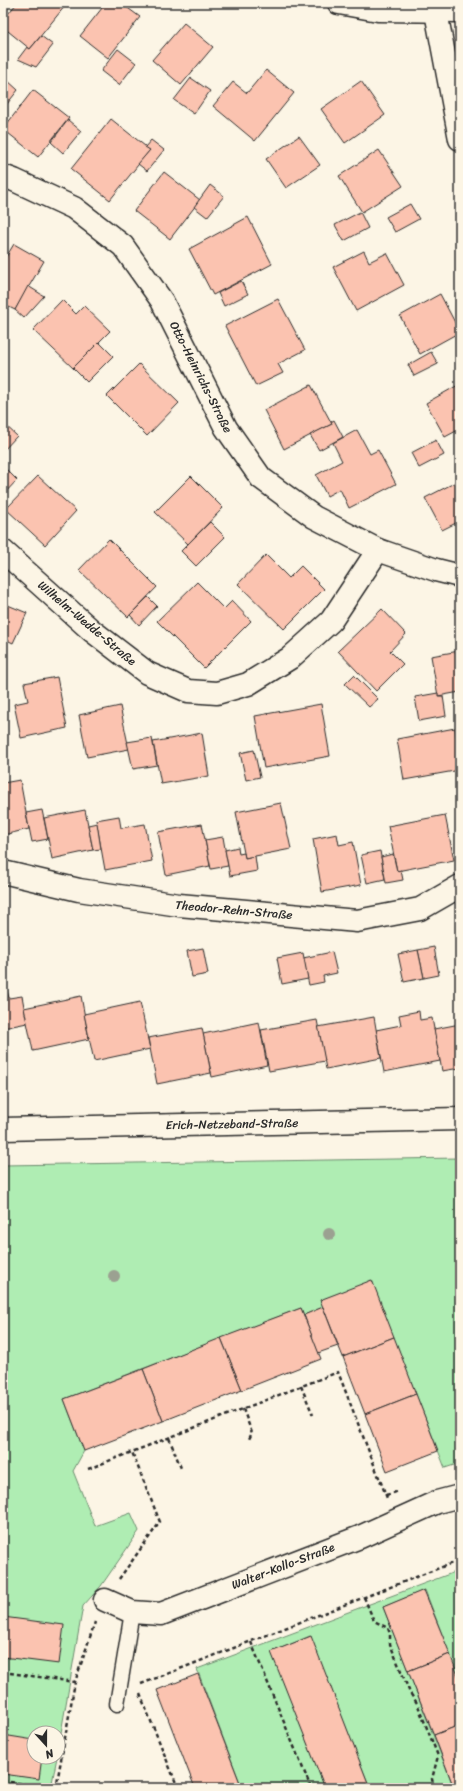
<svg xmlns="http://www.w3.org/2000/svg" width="463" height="1791" viewBox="0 0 463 1791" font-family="Sriracha,sans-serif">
<rect width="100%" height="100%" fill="#fcf5e5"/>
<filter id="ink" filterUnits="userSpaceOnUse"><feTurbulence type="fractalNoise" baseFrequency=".025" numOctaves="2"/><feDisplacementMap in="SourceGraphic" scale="8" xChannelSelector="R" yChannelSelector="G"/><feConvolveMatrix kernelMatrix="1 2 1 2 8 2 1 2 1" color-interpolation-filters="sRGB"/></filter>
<g filter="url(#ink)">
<g fill="#afedb3" stroke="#6d8c6f">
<polygon points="460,1158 460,1463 445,1468 371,1280 323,1307 304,1315 301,1308 64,1399 84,1451 73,1471 95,1526 131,1513 139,1531 101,1586 83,1606 58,1750 58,1733 34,1733 34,1757 57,1757 51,1788 3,1788 3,1165"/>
<polygon points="460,1570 460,1681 425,1590 383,1607 454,1788 370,1788 310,1636 272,1652 325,1788 242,1788 197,1669"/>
</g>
<g fill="#fbc3b0" stroke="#2b2b2b">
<polygon points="17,3 62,3 65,6 30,49 3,27 3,20"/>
<polygon points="106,3 121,3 140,17 108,58 80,36"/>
<polygon points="184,23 213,47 181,85 152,60"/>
<polygon points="41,36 53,45 36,67 18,59 27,47 30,49"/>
<polygon points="118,49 136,63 119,85 101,71"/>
<polygon points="266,70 294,93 255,141 213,106 233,82 247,93"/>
<polygon points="191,78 210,91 194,114 174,100"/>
<polygon points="7,80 18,90 3,109 3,85"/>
<polygon points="361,81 385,115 345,143 321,109"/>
<polygon points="33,90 69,118 38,157 3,129"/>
<polygon points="111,119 150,150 110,200 71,169"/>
<polygon points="68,120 81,131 63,153 51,142"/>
<polygon points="299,136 320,165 286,188 266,159"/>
<polygon points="151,140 164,150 147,171 138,164 150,150 145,147"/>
<polygon points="379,150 403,186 362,212 339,176"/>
<polygon points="164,172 200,200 170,239 134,211"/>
<polygon points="210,185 224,196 207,217 194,207"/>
<polygon points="410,204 419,219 395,232 386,217"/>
<polygon points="360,212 368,228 344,241 335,225"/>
<polygon points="248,217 272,264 213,295 189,249"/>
<polygon points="14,244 44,261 15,310 3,304 3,262"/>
<polygon points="364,251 369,262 387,253 404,285 356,311 333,267"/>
<polygon points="241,281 248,294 224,306 218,293"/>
<polygon points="28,286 44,296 24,318 15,310"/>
<polygon points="440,294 460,332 420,354 400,316"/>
<polygon points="278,299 305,350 278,364 283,373 256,386 225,326"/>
<polygon points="62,300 76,314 84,306 110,331 73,368 33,330"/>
<polygon points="99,342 113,356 87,382 73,368"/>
<polygon points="431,352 438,364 414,376 408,365"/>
<polygon points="139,364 179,403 147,436 107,396"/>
<polygon points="460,384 460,429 445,437 426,403"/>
<polygon points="311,385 332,424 284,449 264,410"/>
<polygon points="334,420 343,437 319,450 310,435 332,424 331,422"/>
<polygon points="3,423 17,436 3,451"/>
<polygon points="357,430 370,454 378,450 396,484 349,508 340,489 327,496 316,475 342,461 333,443"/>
<polygon points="436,440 444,455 419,468 411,453"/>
<polygon points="3,466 17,480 3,495"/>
<polygon points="38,476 76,511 45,545 6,509"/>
<polygon points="191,476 223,508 188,544 155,512"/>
<polygon points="460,480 460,521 442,530 425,498"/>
<polygon points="210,522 225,537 196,566 181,551"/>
<polygon points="109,539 157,587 128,617 79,570"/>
<polygon points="266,555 289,578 301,566 324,589 284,629 238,584"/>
<polygon points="197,582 224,609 232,601 251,621 204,668 157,621"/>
<polygon points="148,597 157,606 139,625 130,615"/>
<polygon points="3,603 27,613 13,643 3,638"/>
<polygon points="382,609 406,634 390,651 403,664 376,691 338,651"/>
<polygon points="460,637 460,692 438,696 431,656 459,651 456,638"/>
<polygon points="354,675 378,699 369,707 345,684"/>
<polygon points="57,677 67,728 21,738 14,704 28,701 24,683"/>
<polygon points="438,693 438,696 443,696 446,716 419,721 415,697"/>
<polygon points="321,704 330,756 264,768 255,716"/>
<polygon points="120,706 129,749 87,757 79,715"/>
<polygon points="455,728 460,759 460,770 404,780 397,739"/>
<polygon points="202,733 209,776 161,784 153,742"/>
<polygon points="152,738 157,765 133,769 127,742"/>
<polygon points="254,750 260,777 246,780 240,753"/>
<polygon points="20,780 29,829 3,835 3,783"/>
<polygon points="281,803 291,849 245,858 236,812"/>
<polygon points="42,810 48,839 32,842 26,813"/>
<polygon points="85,810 93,850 52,859 44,818"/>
<polygon points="445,815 454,860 397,871 388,826"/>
<polygon points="119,816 121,828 145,824 152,861 105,870 96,820"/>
<polygon points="97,823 101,849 93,850 88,825"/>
<polygon points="202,824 210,866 166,875 158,832"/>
<polygon points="337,834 339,845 353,842 361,885 322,892 313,839"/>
<polygon points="223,837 228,866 211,869 205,840"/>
<polygon points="238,847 239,854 244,853 245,858 255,856 257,871 230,876 225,850"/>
<polygon points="380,851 385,879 367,883 361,855"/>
<polygon points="393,854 397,871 401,870 403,880 386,883 381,857"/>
<polygon points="434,947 439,975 424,978 418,950"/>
<polygon points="203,948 208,974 192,977 187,951"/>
<polygon points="418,950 424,978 404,982 398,954"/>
<polygon points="332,952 337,973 323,976 324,982 309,985 303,958"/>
<polygon points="303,953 308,979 282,984 277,958"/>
<polygon points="6,986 9,998 22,996 27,1023 3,1028 3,987"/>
<polygon points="81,996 89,1039 33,1051 24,1008"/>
<polygon points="140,1002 150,1049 94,1061 84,1014"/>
<polygon points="419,1011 420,1020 432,1018 440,1061 384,1072 376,1030 401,1025 399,1015"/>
<polygon points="374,1017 381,1058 326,1069 318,1027"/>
<polygon points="317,1020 325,1061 269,1071 261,1030"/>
<polygon points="259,1022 267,1065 212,1077 203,1034"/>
<polygon points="460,1024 460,1068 442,1071 434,1029"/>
<polygon points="202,1028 211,1073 157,1084 148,1038"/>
<polygon points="372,1280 394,1337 343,1357 320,1300"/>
<polygon points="323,1307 338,1346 318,1353 304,1315"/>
<polygon points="301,1308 321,1359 242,1390 221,1338"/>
<polygon points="394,1337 416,1394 365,1414 343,1357"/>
<polygon points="221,1338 242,1390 163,1421 143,1369"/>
<polygon points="143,1369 163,1421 84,1451 64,1399"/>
<polygon points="416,1394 438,1451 387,1471 365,1414"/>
<polygon points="424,1590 450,1654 408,1671 383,1607"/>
<polygon points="3,1617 64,1625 59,1664 3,1657"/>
<polygon points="311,1636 370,1788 325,1788 271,1652"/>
<polygon points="450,1654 460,1681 460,1725 434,1735 408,1671"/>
<polygon points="198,1674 242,1788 195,1788 157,1690"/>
<polygon points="460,1725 460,1788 454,1788 434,1735"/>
<polygon points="3,1735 34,1740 34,1757 42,1757 39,1779 3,1774"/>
</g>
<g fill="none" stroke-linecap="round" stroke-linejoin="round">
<defs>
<polyline id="lane" points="117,1704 132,1612"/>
<g id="street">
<polyline points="339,3 378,10 460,11"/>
<polyline points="436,3 436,12 460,139"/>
<polyline points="3,176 14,180 74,208 123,246 162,301 226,428 261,478 314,517 378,550 436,570 460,576"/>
<polyline points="3,551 91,630 147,673 188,691 217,693 248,684 290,658 331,621 378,550"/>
<polyline points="3,872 79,890 179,905 357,921 420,909 460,886"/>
<polyline points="105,1600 132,1612 161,1614 360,1537 437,1502 460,1496"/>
</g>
<polyline id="secondary" points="3,1129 460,1119"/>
</defs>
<use href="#lane" stroke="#2b2b2b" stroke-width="17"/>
<use href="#street" stroke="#2b2b2b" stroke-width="25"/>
<use href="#secondary" stroke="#2b2b2b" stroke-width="25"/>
<g stroke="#2b2b2b" stroke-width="2.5" stroke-dasharray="4 3" stroke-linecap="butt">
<polyline points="301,1386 313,1415"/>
<polyline points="243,1409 252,1433 248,1441"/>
<polyline points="169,1438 181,1468"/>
<polyline points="88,1469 338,1372 387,1498"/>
<polyline points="386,1495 396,1492"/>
<polyline points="119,1579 160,1522 132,1452"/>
<polyline points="364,1597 374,1621 388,1628 390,1634 390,1644 410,1693 417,1703 438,1756 432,1779 434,1788"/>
<polyline points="251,1642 311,1788"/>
<polyline points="3,1672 75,1682"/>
<polyline points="141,1684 460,1560"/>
<polyline points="140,1694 178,1788"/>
<polyline points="3,1781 52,1788"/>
<polyline points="56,1788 75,1682 95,1622"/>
</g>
<use href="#lane" stroke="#fcf5e5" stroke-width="14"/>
<use href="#street" stroke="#fcf5e5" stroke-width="22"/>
<use href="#secondary" stroke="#fcf5e5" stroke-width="22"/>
</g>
<g fill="#9ba191">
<circle cx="329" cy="1234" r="6"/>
<circle cx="114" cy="1276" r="6"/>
</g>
</g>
<g text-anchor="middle" stroke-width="3" stroke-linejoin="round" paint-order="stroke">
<g font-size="12" fill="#2b2b2b" stroke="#fcf5e5">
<text transform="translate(201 377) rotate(63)" y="4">Otto-Heinrichs-Straße</text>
<text transform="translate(87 623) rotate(40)" y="4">Wilhelm-Wedde-Straße</text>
<text transform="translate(234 910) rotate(5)" y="4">Theodor-Rehn-Straße</text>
<text transform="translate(232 1124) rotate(-1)" y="4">Erich-Netzeband-Straße</text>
<text transform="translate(283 1566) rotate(-21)" y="4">Walter-Kollo-Straße</text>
</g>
</g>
<rect width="463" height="1791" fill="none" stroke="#fcf5e5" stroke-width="16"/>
<rect x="8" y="8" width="447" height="1775" fill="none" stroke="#2b2b2b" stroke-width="1.5" filter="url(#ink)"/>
<g transform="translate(46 1745) rotate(159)"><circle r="19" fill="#fcf5e5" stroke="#a8a49b"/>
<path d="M0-3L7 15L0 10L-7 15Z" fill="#2b2b2b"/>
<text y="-6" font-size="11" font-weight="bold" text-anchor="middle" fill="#2b2b2b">N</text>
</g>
</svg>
